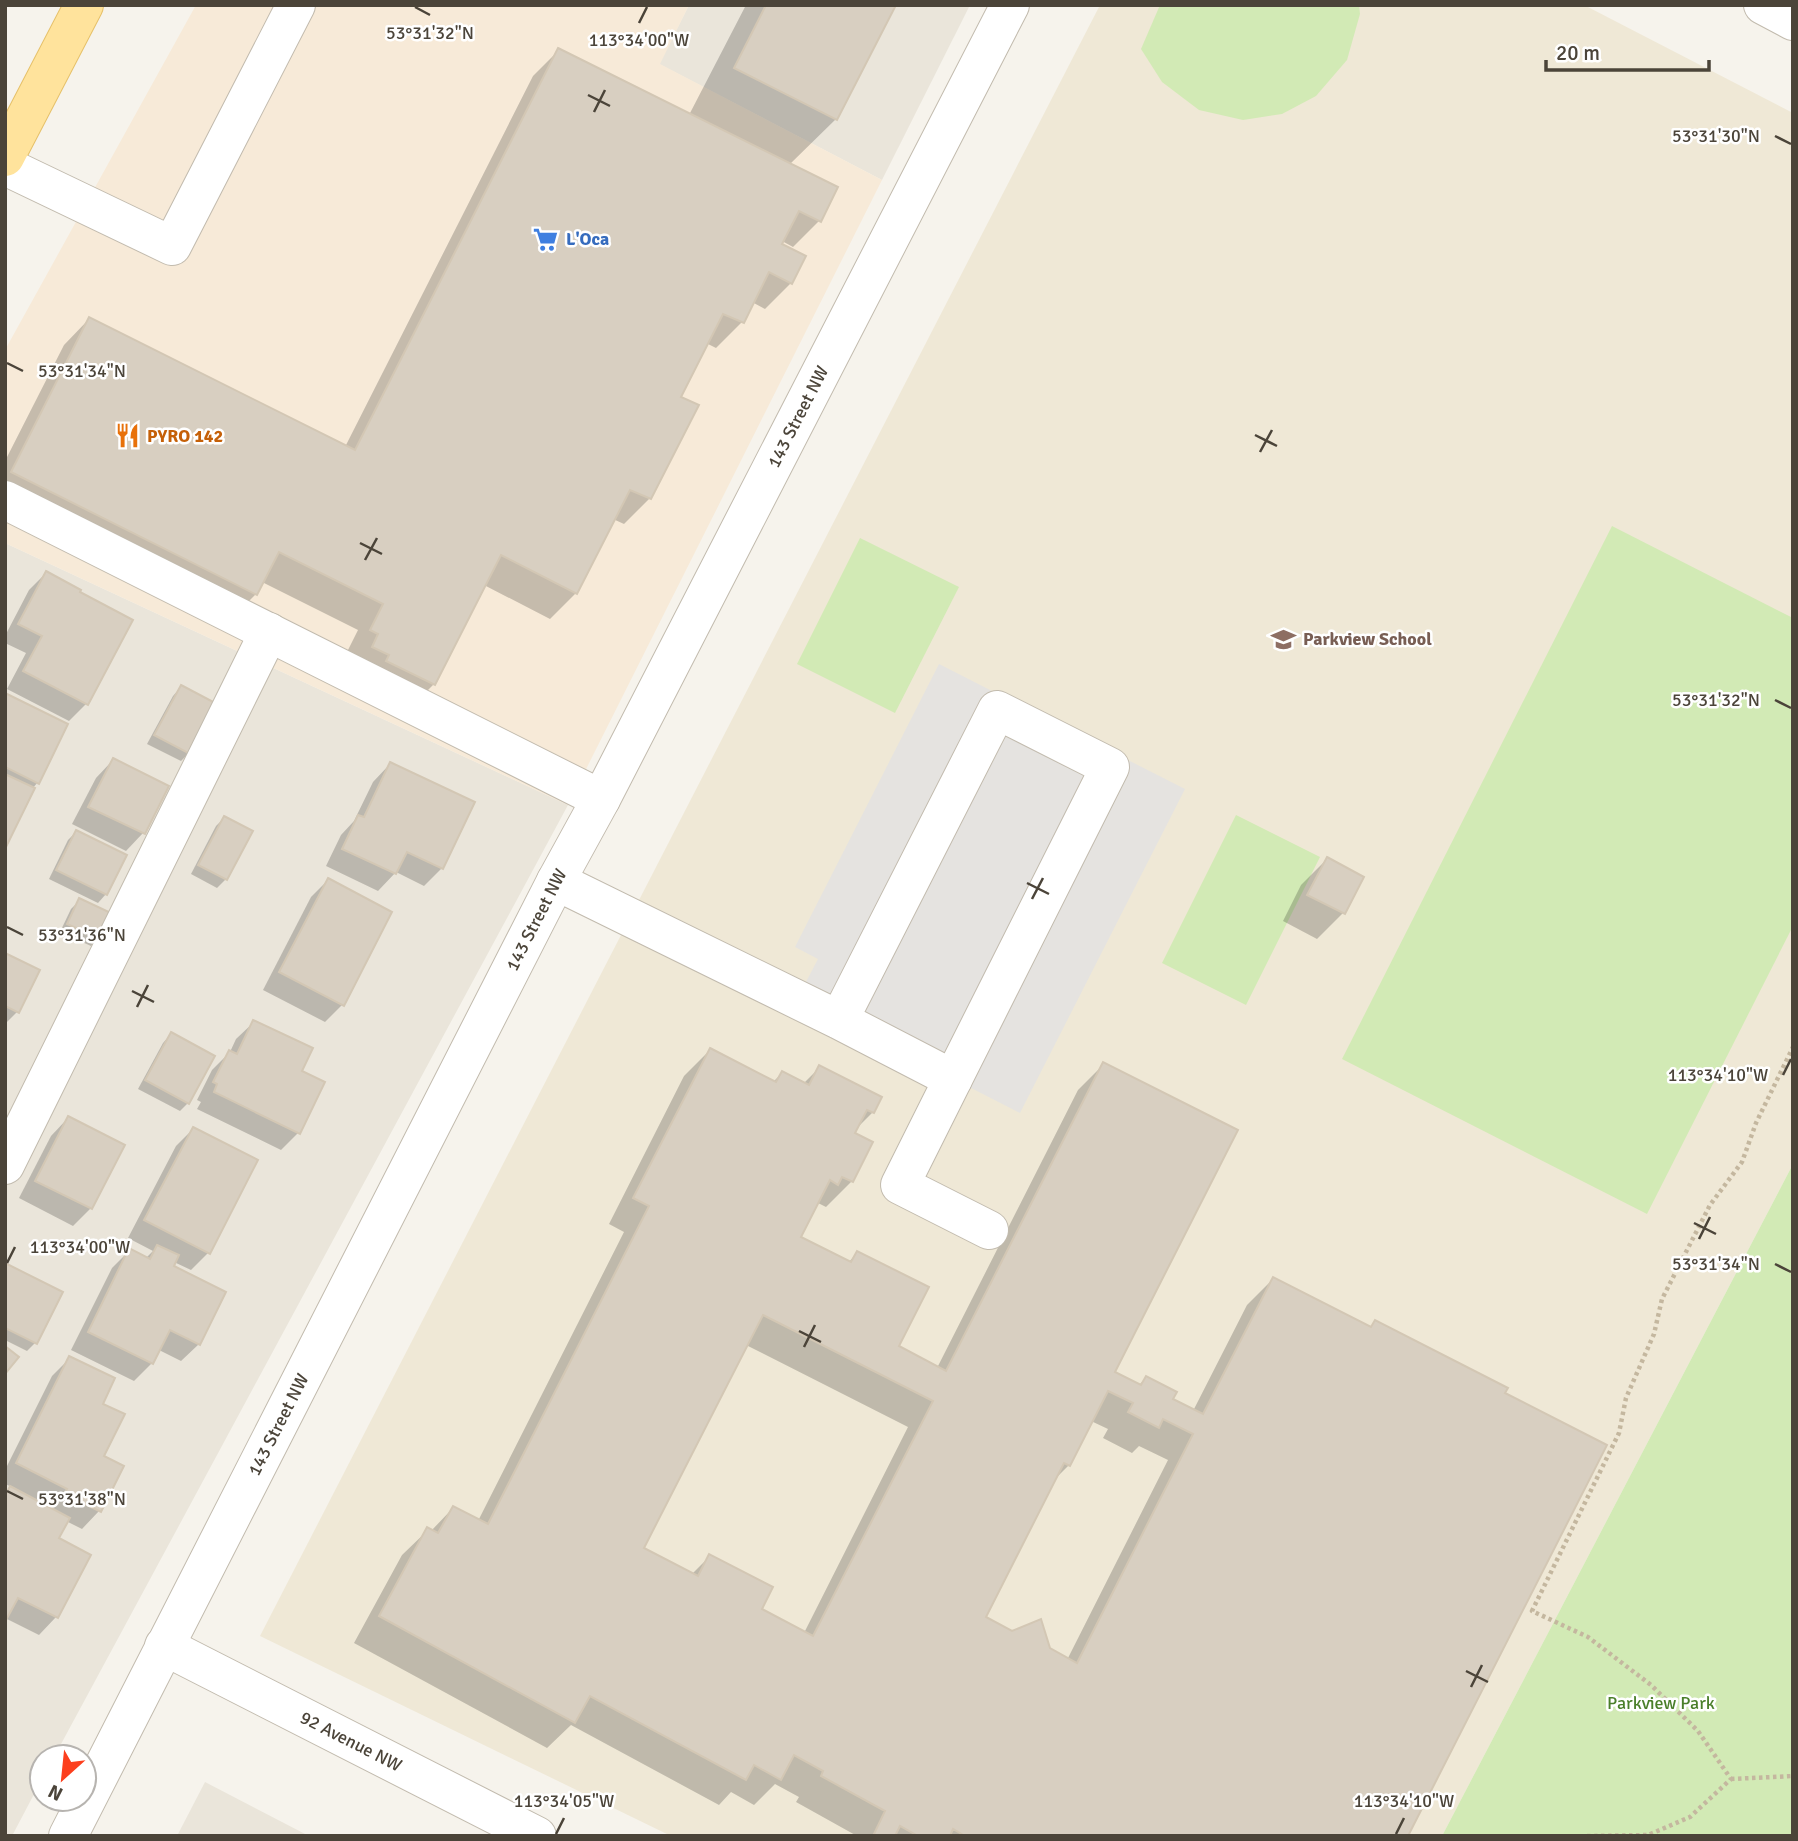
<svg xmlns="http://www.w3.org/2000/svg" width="1798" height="1841" viewBox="0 0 1798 1841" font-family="Signika,sans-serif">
<rect width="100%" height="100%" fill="#f6f3ec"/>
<g fill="#eae5da">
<polygon points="689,5 970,5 882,180 659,64"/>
<polygon points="5,543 568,805 54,1757 42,1757 42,1779 12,1836 5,1836"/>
<polygon points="205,1782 309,1836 177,1836"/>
</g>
<polygon fill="#f7ead8" points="196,5 689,5 660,64 882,180 568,805 5,543 5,350"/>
<polygon fill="#efe8d6" points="1100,5 1584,5 1793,113 1793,1164 1442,1836 671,1836 260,1636"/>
<g fill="#d2eab5">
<polygon points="1160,5 1359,5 1360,14 1347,60 1316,96 1282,114 1243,120 1199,110 1162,82 1141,49"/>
<polygon points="1612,526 1793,618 1793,926 1647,1214 1342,1059"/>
<polygon points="860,538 959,587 895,713 797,664"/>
<polygon points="1236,815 1320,857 1246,1005 1162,963"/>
<polygon points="1793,1164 1793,1836 1442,1836"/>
</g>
<polygon fill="#e5e3e0" points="939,664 1185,789 1020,1113 797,999 818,959 795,947"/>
<g fill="#0003" fill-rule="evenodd">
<polygon points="746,5 894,5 836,119 789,165 835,188 819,221 793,247 782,241 780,245 791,283 765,309 752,302 742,322 716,348 706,343 678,398 650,498 624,524 613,519 576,593 550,619 484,585 434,684 408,710 345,656 358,630 262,582 256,594 230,620 5,507 5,461 64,345 89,319 345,447 533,76 559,50 689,115"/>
<polygon points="46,573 86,704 69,721 7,689 26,653 5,643 5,636 29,590"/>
<polygon points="181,687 189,753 181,761 147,744 173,696"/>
<polygon points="5,695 38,782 32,789 5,845"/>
<polygon points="113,760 166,786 143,833 126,851 72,824 96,778"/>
<polygon points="390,764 473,802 442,868 424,886 396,872 378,891 326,866 341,835 354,821 373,782"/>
<polygon points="224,818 226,879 217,888 191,874 216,826"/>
<polygon points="76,832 106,894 98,903 49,879 68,840"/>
<polygon points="1327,859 1343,913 1317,939 1283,921 1301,885"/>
<polygon points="328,880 342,1005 325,1022 263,990 311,897"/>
<polygon points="80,900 99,938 91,946 60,932 71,909"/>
<polygon points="5,955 17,1012 5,1024"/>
<polygon points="254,1022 300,1072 298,1133 281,1150 197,1109 201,1102 197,1100 212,1070 230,1052 236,1039"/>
<polygon points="171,1034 188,1103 180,1111 138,1089 163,1043"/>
<path d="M710 1050 773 1082 782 1073 803 1084 820 1067 880 1098 873 1112 854 1131 852 1181 826 1207 818 1203 799 1237 848 1263 857 1253 896 1347 937 1368 1078 1090 1104 1064 1113 1373 1138 1386 1146 1378 1171 1400 1193 1411 1247 1305 1273 1279 1369 1328 1375 1322 1406 1836H857L796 1802 799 1797 775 1784 754 1805 731 1792 719 1805 571 1725 547 1748 354 1643 402 1555 428 1530 431 1531 453 1508 478 1521 624 1232 609 1224 684 1076ZM746 1345 908 1427 804 1633 759 1610 710 1556 691 1575 642 1549ZM1091 1421 1108 1429 1103 1438 1132 1453 1139 1446 1168 1460 1067 1660 984 1618 1054 1480 1069 1465Z"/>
<polygon points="68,1118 122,1146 91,1208 73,1226 19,1198 51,1136"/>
<polygon points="193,1129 208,1253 191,1270 174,1262 171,1267 199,1344 181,1361 159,1350 152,1363 134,1381 71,1350 112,1268 129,1251 145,1259 153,1251 128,1238 176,1146"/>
<polygon points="5,1265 35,1343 27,1351 5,1340"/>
<polygon points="70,1358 100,1404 102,1457 121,1467 99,1511 82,1529 66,1521 57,1538 89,1556 56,1617 39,1635 5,1618 5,1494 12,1487 5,1484 5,1470 52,1376"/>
</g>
<g fill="#d8cfc1" stroke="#d3c7b4" stroke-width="2" fill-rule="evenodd">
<polygon points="766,5 896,5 837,120 734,68"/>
<polygon points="558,48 838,187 821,222 799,211 782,244 806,256 792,284 769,272 744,323 723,314 681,397 699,405 651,499 630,490 577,594 501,555 435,685 386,661 389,655 372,647 378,634 370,630 383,604 279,552 257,595 11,472 89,317 355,450"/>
<polygon points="46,571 81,590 80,592 133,620 88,705 23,671 42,636 18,624"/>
<polygon points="181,685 217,704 190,754 154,735"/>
<polygon points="5,693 68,724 39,784 5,767"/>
<polygon points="113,758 169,786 145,834 88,807"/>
<polygon points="390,762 475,802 443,869 407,852 396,874 342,849 358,815 364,817"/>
<polygon points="5,774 35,788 5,849"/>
<polygon points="224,816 253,831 227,880 198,865"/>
<polygon points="76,830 127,855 107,895 56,870"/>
<polygon points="1327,857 1364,877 1345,914 1307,895"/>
<polygon points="328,878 392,912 344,1006 279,972"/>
<polygon points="79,898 113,914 101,939 67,924"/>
<polygon points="5,953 40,970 19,1013 5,1006"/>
<polygon points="253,1020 313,1048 302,1071 325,1082 300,1134 214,1092 217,1084 213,1082 229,1050 237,1054"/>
<polygon points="171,1032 215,1056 189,1104 145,1080"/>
<path d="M710 1048 776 1082 782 1071 809 1085 819 1065 882 1097 874 1113 867 1110 855 1133 873 1142 853 1182 842 1177 838 1185 830 1180 801 1237 851 1262 857 1251 929 1287 899 1346 946 1371 1103 1062 1238 1130 1115 1372 1141 1385 1146 1376 1177 1392 1173 1399 1203 1414 1273 1277 1371 1327 1375 1320 1508 1388 1505 1393 1607 1445 1408 1836H965L953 1829 950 1836H918L900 1826 895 1836H873L885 1811 821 1776 823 1771 794 1755 781 1780 754 1765 746 1780 590 1696 575 1723 379 1616 427 1527 438 1533 453 1506 488 1524 649 1206 633 1198ZM763 1315 933 1401 813 1636 762 1609 773 1587 709 1554 698 1576 644 1548ZM1108 1391 1133 1403 1128 1412 1159 1428 1163 1419 1193 1434 1077 1663 1050 1648 1041 1619 1012 1631 986 1617 1064 1463 1070 1466Z"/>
<polygon points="68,1116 125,1145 92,1209 35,1181"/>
<polygon points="193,1127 258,1160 210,1254 144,1220"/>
<polygon points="157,1245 179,1255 174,1266 226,1292 200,1345 170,1330 153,1364 88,1332 129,1248 150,1259"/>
<polygon points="5,1263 63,1292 37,1344 5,1328"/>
<polygon points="5,1346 19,1357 5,1374"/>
<polygon points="69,1356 115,1378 103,1404 125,1414 104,1456 124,1466 101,1512 64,1494 67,1489 16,1463"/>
<polygon points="10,1486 70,1518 59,1538 91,1555 58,1618 18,1598 5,1622 5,1496"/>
</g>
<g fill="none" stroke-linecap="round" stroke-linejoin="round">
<defs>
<g id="minor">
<polyline points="1763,5 1793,21"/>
<polyline points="5,166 172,246 296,5"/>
<polyline points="5,500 601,799"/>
<polyline points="556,881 839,1020 953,1079 1110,767 997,710 839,1020"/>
<polyline points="953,1079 900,1185 989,1230"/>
<polyline points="5,1165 269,632"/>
<path id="s1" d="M164 1646 537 1836"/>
<path id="s2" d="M68 1836 556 881 601 799 1010 5"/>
</g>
<polyline id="major" points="5,157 84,5"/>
</defs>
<use href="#minor" stroke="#c2bbae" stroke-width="40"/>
<use href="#major" stroke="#e6c16a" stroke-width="40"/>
<g stroke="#c4b79f" stroke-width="4.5" stroke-dasharray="3.5 3.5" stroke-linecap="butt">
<polyline points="1731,1779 1793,1776"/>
<polyline points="1587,1836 1648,1835 1690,1817 1731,1779 1698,1731 1651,1685 1588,1637 1532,1611 1619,1433 1626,1398 1654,1334 1662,1299 1710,1205 1742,1162 1756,1123 1793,1047"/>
</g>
<use href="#minor" stroke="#fff" stroke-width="38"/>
<use href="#major" stroke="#ffe39c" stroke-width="38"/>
</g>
<path fill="none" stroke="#4b4439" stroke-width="2.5" d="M415 7 430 15M639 23 647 7M588 95 610 106M594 112 605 90M1775 136 1791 144M7 363 23 371M1255 435 1277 446M1260 452 1272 430M360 543 382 554M365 560 377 538M1775 700 1791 708M1027 883 1049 894M1032 899 1043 878M7 927 23 935M132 991 154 1002M137 1007 148 985M1783 1075 1791 1059M1694 1223 1716 1234M1699 1239 1710 1217M7 1263 15 1247M1775 1264 1791 1272M799 1331 821 1342M804 1347 815 1325M7 1491 23 1499M1466 1671 1488 1682M1471 1687 1482 1665M556 1834 564 1818M1396 1834 1404 1818"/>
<defs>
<symbol id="supermarket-bare" viewBox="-9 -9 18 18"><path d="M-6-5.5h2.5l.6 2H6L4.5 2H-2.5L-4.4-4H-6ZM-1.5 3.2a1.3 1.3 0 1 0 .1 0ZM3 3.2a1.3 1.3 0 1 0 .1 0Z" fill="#3f7fe0" stroke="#fff" stroke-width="2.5" paint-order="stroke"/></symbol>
<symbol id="restaurant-bare" viewBox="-9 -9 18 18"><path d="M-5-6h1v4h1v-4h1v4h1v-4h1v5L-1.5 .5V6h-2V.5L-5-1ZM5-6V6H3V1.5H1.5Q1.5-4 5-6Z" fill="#e8710a" stroke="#fff" stroke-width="2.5" paint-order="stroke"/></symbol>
<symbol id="school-bare" viewBox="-9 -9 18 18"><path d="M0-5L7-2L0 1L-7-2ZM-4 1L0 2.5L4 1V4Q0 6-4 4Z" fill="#8d6e63" stroke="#fff" stroke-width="2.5" paint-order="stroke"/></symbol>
</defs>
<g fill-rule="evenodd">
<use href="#supermarket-bare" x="528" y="222" width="35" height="35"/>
<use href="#restaurant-bare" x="110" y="418" width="35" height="35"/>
<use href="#school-bare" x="1266" y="622" width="35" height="35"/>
</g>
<g text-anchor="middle" stroke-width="5" stroke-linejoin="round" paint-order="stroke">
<g font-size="18" font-weight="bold" fill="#366cbe" stroke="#fff" text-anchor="start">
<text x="566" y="245">L'Oca</text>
</g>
<g font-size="18" fill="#4b4439" stroke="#fff">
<text dy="6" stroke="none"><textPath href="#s2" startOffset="1596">143 Street NW</textPath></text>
<text dy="6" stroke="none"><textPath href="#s2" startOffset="1029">143 Street NW</textPath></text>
<text dy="6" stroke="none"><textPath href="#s2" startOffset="462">143 Street NW</textPath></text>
<text dy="6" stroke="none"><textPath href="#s1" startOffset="210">92 Avenue NW</textPath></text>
</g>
<g font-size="18" font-weight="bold" fill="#c56008" stroke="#fff" text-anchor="start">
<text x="147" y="442">PYRO 142</text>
</g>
<g font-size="18" font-weight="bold" fill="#785e54" stroke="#fff" text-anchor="start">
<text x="1303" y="645">Parkview School</text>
</g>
<g font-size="18" fill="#4a7f2a" stroke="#fff">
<text x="1661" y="1709">Parkview Park</text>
</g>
</g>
<g font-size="18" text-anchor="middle" fill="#4b4439" stroke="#fff" stroke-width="5" stroke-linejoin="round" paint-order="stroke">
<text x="430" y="39">53°31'32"N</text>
<text x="639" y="46">113°34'00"W</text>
<text x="1716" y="142">53°31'30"N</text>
<text x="82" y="377">53°31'34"N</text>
<text x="1716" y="706">53°31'32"N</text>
<text x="82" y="941">53°31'36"N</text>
<text x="1718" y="1081">113°34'10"W</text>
<text x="80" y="1253">113°34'00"W</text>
<text x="1716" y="1270">53°31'34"N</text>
<text x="82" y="1505">53°31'38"N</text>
<text x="564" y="1807">113°34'05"W</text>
<text x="1404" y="1807">113°34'10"W</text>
</g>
<rect width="1798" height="1841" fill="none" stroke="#4b4439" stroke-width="14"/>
<g transform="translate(63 1778) rotate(207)"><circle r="33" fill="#ffffff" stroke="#b7b4b0" stroke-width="2"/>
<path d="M0-5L12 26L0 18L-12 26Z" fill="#fc3f1d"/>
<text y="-10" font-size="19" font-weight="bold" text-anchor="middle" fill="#4b4439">N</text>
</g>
<path d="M1546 60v10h163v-10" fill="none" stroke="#4b4439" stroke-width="3.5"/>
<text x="1556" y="60" font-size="21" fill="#4b4439" stroke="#ffffff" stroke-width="5" paint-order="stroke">20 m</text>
</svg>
